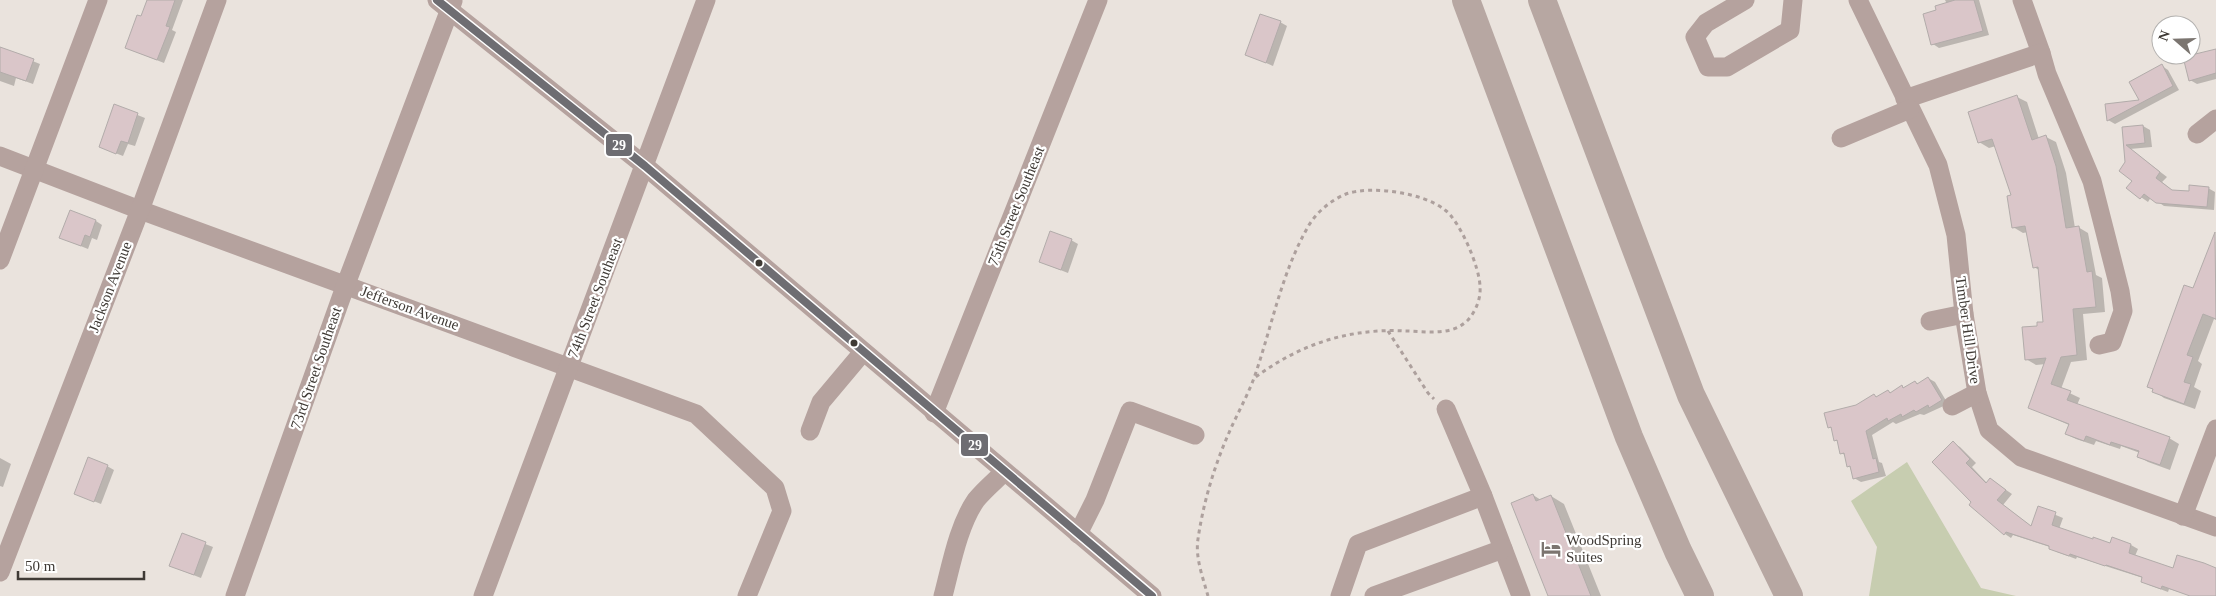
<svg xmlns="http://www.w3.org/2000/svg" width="2216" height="596" viewBox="0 0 2216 596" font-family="'Times New Roman',serif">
<rect width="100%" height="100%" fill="#eae3dd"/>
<polygon fill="#c7cdb0" points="1907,462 1981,588 2016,596 1869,596 1877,547 1851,501"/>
<g fill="#0003">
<polygon points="148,0 183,0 172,30 176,32 164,63 126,48 142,18"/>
<polygon points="1945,0 1979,0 1989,35 1939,48 1933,44 1938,10 1947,4"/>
<polygon points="1280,22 1287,26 1273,66 1247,55"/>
<polygon points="0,48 40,64 33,84 16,78 14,86 0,81"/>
<polygon points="2216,50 2216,79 2197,84 2190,80"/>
<polygon points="2162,66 2168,70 2179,90 2115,124 2108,120 2107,105 2141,101"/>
<polygon points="2017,97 2027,102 2039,139 2046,137 2056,142 2066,173 2075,228 2078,227 2088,233 2096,275 2102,278 2105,312 2083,314 2087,360 2071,362 2061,389 2080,398 2077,405 2169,438 2179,444 2170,470 2148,462 2138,456 2140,453 2121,446 2120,449 2096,441 2094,445 2076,439 2066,434 2069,425 2030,408 2046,364 2036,365 2026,359 2039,327 2045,323 2039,270 2034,267 2028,232 2023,233 2013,227 2012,196 1996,146 1989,148 1979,142"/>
<polygon points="115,106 145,118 135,146 128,144 123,156 100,147"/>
<polygon points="2143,126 2150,130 2152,147 2130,149 2167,177 2162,182 2174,192 2190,192 2208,188 2215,192 2214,210 2164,206 2151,197 2148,202 2128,188 2134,181 2127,163 2124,128"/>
<polygon points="96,221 102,225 97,240 92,238 88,249 68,241"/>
<polygon points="2215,235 2216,320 2214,319 2198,361 2202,364 2194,387 2201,391 2195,409 2164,398 2148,386 2194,290"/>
<polygon points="1071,240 1078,244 1068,273 1040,262"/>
<polygon points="1928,378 1935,382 1948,404 1924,415 1920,414 1896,424 1893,422 1872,435 1879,462 1882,463 1886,476 1861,482 1854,478 1845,455 1841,453 1839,442 1835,440 1833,429 1829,427 1874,396 1878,398 1888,391 1891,393 1902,387 1905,389 1915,382 1919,384"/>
<polygon points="1953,443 1960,447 1976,463 1972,467 1987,483 1990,479 2012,494 2003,505 2032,527 2039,508 2063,518 2059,529 2111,545 2113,539 2131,545 2138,549 2135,556 2174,570 2216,570 2216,596 2192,596 2169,589 2168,592 2149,585 2142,581 2143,578 2077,557 2076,559 2057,552 2050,547 2013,535 2011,538 2005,534 1973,502"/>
<polygon points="0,458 11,464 3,487 0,486"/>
<polygon points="107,466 114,470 101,504 76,494"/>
<polygon points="1533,495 1541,500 1551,496 1564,504 1601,596 1549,596"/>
<polygon points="182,535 213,547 201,578 178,569"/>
</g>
<g fill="#dac6c9" stroke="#b2acaa">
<polygon points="147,0 175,0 166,26 170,27 157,60 125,48 137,15 141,16"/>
<polygon points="1955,0 1974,0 1983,31 1931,45 1923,14 1936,10 1935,6"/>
<polygon points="1260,14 1281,21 1266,63 1245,55"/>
<polygon points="0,47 34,59 26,81 0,72"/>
<polygon points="2216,49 2216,73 2189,81 2183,57"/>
<polygon points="2162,64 2173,86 2107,121 2105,104 2139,100 2129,82"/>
<polygon points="2017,95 2032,140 2046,135 2056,166 2066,228 2079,226 2087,272 2092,271 2096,307 2073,309 2077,355 2061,357 2051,384 2071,391 2067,400 2170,437 2160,465 2137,457 2139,451 2111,442 2110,445 2086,436 2084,441 2065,434 2069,424 2028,408 2046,358 2025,360 2022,327 2037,326 2037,322 2043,322 2038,267 2033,268 2025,226 2012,228 2007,196 2011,195 1993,142 1992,139 1978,143 1968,112"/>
<polygon points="114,104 138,113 128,143 121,141 116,154 99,147"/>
<polygon points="2143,125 2145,143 2126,145 2160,172 2156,178 2172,190 2189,191 2189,185 2209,187 2207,207 2156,203 2144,194 2140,199 2126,188 2132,181 2119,171 2125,162 2122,127"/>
<polygon points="70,210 96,220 90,237 85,235 81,246 59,238"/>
<polygon points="1050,231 1072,239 1061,270 1039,262"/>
<polygon points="2215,232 2216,319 2203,314 2187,355 2193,357 2184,382 2191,384 2184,404 2152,392 2153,389 2147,387 2184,285 2193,288"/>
<polygon points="1928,377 1942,400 1929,408 1928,405 1916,412 1914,410 1902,417 1901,414 1888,421 1887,418 1866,431 1873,459 1876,458 1879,472 1853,479 1850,466 1847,467 1844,453 1840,454 1837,440 1834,441 1831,427 1828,428 1824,413 1856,405 1874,394 1876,397 1888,390 1890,393 1902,385 1903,388 1915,381 1917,384"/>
<polygon points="1953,441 1970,459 1966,463 1986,483 1990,478 2006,490 1997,500 2031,526 2038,506 2056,512 2052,525 2093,539 2093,537 2110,543 2112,537 2131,544 2129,553 2173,568 2177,555 2204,563 2216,568 2216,596 2190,596 2162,586 2161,589 2141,582 2142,577 2106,565 2105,566 2070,554 2069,556 2049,549 2049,546 2006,532 2004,535 1969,505 1971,502 1932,462"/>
<polygon points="88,457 108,465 94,502 74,494"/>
<polygon points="1533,494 1536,501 1551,495 1591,596 1548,596 1511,503"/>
<polygon points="182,533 206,542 194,575 169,566"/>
</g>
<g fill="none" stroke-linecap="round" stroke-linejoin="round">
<g stroke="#ada09d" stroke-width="3" stroke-dasharray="4 4" stroke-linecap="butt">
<polyline points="1388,331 1428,393 1434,399"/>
<path d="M1208 596C1203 578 1195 557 1198 539 1203 504 1214 467 1228 435 1236 416 1247 397 1254 378 1272 327 1281 273 1309 225 1317 212 1331 200 1346 194 1372 185 1424 193 1445 210 1460 221 1480 268 1480 287 1481 298 1476 311 1468 320 1451 337 1425 331 1404 331 1389 330 1373 331 1359 333 1319 339 1285 355 1253 379"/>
</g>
<g stroke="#b5a29e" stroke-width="19">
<polyline points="437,0 645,166 1152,596"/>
<polyline points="1745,0 1706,23 1695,37 1708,67 1727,67 1790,30 1793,0"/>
<polyline points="1858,0 1938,165 1956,235 1964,314 1977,393 1989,430 2021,457 2216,527"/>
<polyline points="2022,0 2041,53"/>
<polyline points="1905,99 2041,53 2047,74 2092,181 2120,291 2123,311 2112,342 2099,345"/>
<polyline points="2197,134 2216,119"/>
<polyline points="1841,138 1910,109"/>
<polyline points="0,156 140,210 696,414 775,488 782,511 747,596"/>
<polyline points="0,260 98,0"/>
<polyline points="1930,321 1964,314"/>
<polyline points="1952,406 1977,393"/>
<polyline points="1446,409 1483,496"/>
<polyline points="934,413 1098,0"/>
<polyline points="810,431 821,402 863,352"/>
<polyline points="2183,516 2216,429"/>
<polyline points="1078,534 1095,500 1130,411 1195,435"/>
<polyline points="0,572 140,210 217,0"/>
<polyline points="235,596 346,284 453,1"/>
<polyline points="483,596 706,0"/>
<path d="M943 596C951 566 958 526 976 500 984 490 995 481 1004 472"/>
<polyline points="1340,596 1358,544 1483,496 1521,596"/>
<polyline points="1374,596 1503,549"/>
</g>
<g stroke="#b7a7a2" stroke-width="28">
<polyline points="1466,0 1629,437 1678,551 1700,596"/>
<polyline points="1542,0 1691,395 1789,596"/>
</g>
<defs>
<polyline id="bus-1" points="437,0 645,166 1152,596"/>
</defs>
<use href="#bus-1" stroke="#fff" stroke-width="11"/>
<use href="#bus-1" stroke="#6e6d72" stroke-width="8"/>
</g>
<defs>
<symbol id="hotel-bare" viewBox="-9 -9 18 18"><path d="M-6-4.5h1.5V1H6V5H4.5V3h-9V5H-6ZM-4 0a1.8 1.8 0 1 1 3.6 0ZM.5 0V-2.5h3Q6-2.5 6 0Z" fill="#7b7570" stroke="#fff" stroke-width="2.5" paint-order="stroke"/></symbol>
</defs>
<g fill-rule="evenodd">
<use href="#hotel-bare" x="1537" y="535" width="28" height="28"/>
</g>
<g fill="#3f3a35" stroke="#fff" stroke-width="2">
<circle cx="759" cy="263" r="4.5"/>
<circle cx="854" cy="343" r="4.5"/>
</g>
<g text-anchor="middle" stroke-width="4.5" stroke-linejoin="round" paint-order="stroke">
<g font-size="15" fill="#3f3a35" stroke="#fff">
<text transform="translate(1016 206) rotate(-68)" y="5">75th Street Southeast</text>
<text transform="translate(110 287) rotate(-69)" y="5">Jackson Avenue</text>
<text transform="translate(595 298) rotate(-69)" y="5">74th Street Southeast</text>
<text transform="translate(410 308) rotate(20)" y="5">Jefferson Avenue</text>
<text transform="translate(1968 330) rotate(82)" y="5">Timber Hill Drive</text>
<text transform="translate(316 368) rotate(-71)" y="5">73rd Street Southeast</text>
</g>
<g font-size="15" fill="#3f3a35" stroke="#fff" text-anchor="start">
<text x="1566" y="545">WoodSpring<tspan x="1566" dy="17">Suites</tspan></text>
</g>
</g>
<g stroke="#fff" stroke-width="2">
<rect x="605" y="133" width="28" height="24" rx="5" fill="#6e6d72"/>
<rect x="960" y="433" width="29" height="24" rx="5" fill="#6e6d72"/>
</g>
<g font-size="14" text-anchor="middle" font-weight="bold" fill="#fff">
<text x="619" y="150">29</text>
<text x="975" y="450">29</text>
</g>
<g transform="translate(2176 40) rotate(290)"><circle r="24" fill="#ffffff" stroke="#b2b0ae"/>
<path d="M0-4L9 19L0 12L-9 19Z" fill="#7b7570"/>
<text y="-8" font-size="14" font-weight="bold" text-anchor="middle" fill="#3f3a35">N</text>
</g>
<path d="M18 571v8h126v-8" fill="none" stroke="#3f3a35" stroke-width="2.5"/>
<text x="25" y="571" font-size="15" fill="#3f3a35" stroke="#ffffff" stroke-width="4" paint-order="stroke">50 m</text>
</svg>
